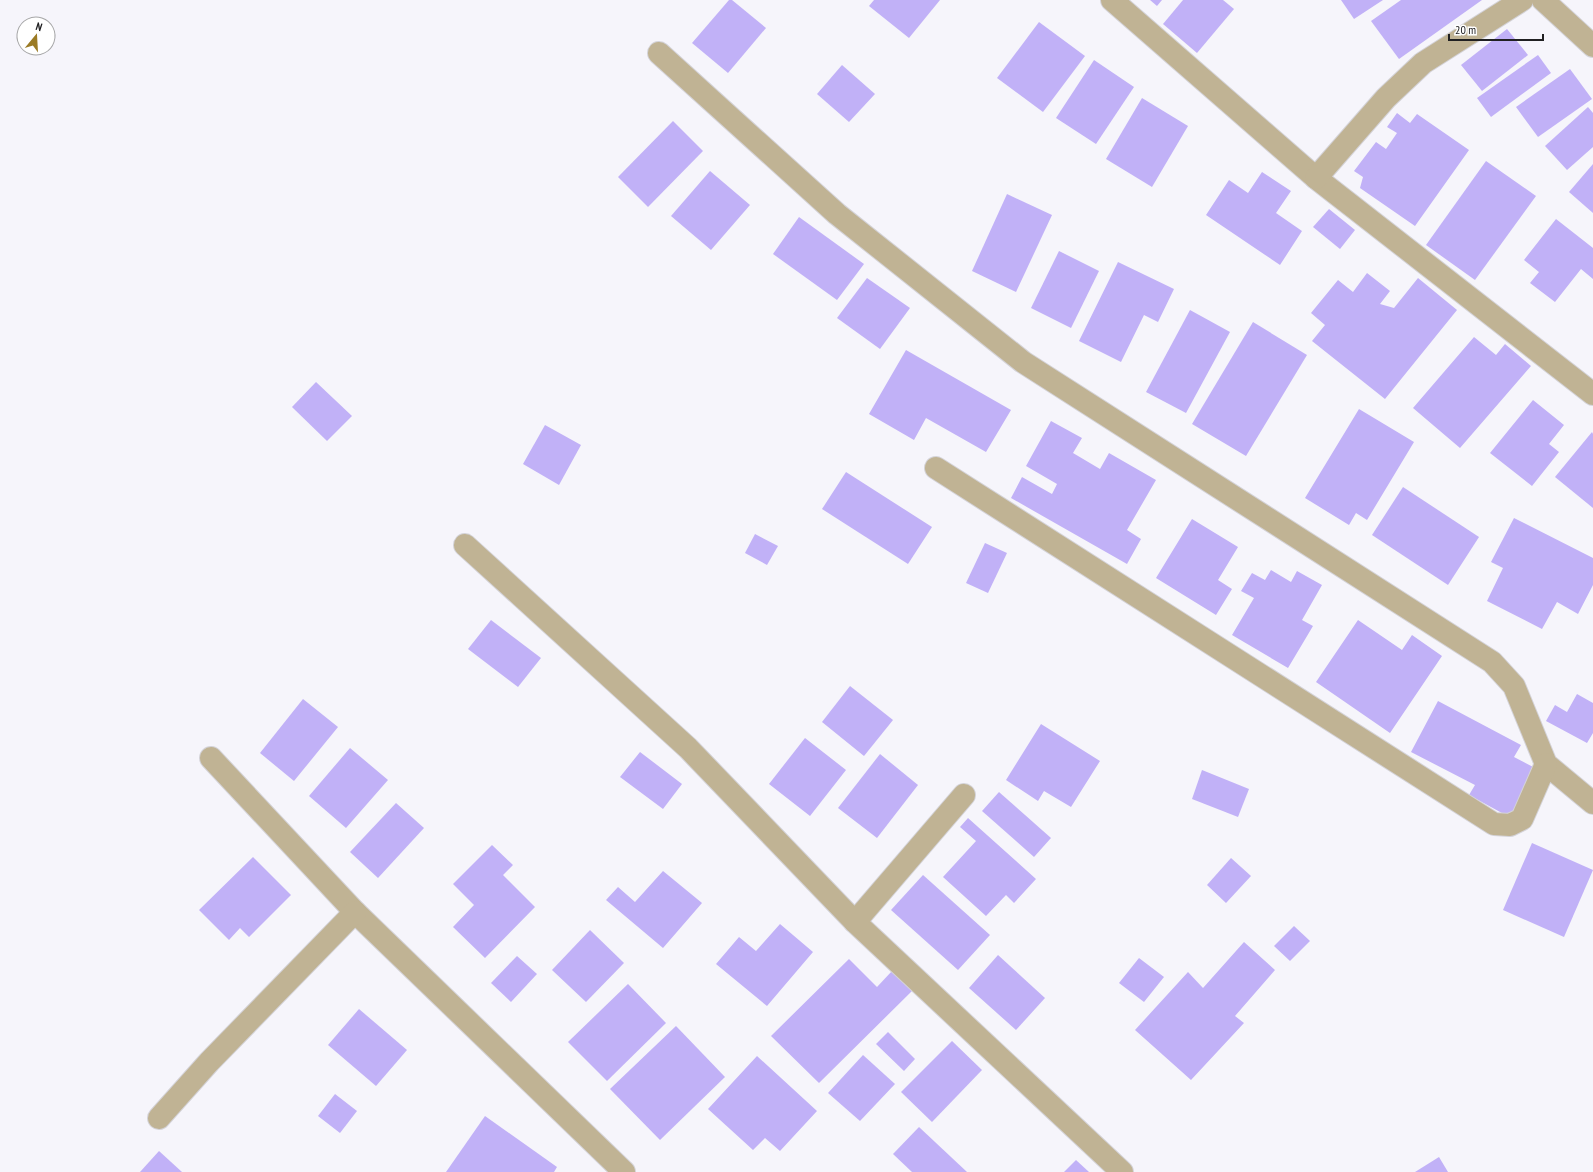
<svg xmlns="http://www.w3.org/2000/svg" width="1593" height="1172" viewBox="0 0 1593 1172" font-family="'PT Sans Narrow',sans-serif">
<rect width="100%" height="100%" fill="#f6f5fb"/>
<g fill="#c1b1f7">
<polygon points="729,0 732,0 766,28 728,73 692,43"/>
<polygon points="874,0 940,0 909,38 869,6"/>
<polygon points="1150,0 1162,0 1157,6"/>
<polygon points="1183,0 1223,0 1234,9 1197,53 1163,24"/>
<polygon points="1341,0 1383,0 1354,19"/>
<polygon points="1401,0 1482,0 1399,59 1371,21"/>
<polygon points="1039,22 1085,56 1043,112 997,78"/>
<polygon points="1507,29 1528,55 1482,91 1461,65"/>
<polygon points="1538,55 1551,73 1491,117 1477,98"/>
<polygon points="1094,60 1134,87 1096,144 1056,118"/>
<polygon points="842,65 875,94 849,122 817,94"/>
<polygon points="1570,69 1592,99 1538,137 1516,107"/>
<polygon points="1142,98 1188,126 1152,187 1106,159"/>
<polygon points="1588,107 1593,113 1593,147 1567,170 1545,146"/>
<polygon points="1397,113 1410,123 1417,114 1469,150 1415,226 1360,188 1363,177 1354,171 1376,142 1386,149 1397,133 1387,127"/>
<polygon points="673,121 703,151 648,207 618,177"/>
<polygon points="1486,161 1536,196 1475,280 1426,245"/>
<polygon points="1593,164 1593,213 1569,192"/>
<polygon points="710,171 750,205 711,250 671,216"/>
<polygon points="1262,172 1291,191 1276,213 1302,231 1280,265 1206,215 1229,180 1248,193"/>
<polygon points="1007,194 1052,215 1016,292 972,271"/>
<polygon points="1329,209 1355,230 1340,249 1313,227"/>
<polygon points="799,217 864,264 837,300 773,254"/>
<polygon points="1556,219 1593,248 1593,279 1581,269 1555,302 1530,283 1539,272 1524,260"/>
<polygon points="1059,251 1099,271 1071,328 1031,308"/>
<polygon points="1118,262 1174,289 1158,322 1144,315 1121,362 1079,341"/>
<polygon points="1367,273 1390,291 1380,304 1394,308 1418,278 1457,310 1385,399 1312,341 1325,325 1311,313 1338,280 1353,292"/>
<polygon points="867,278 910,308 880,349 837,318"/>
<polygon points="1190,310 1230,332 1186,413 1146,392"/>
<polygon points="1253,322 1307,355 1246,456 1192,424"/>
<polygon points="1474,337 1496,355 1505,344 1531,366 1460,448 1413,408"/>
<polygon points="906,350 1011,410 986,452 926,418 914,440 869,414"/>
<polygon points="316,382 352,416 327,441 292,407"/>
<polygon points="1533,400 1564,425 1549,444 1559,452 1532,486 1490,453"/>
<polygon points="1359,409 1414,442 1367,520 1356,513 1349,525 1305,498"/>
<polygon points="1051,421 1082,438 1073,453 1100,469 1109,453 1156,480 1127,530 1141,539 1127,564 1011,498 1022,477 1052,494 1057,484 1026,466"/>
<polygon points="545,425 581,445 559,485 523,464"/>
<polygon points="1592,432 1593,434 1593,508 1555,477"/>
<polygon points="846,472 932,527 908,564 822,509"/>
<polygon points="1403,487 1479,537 1448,585 1372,535"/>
<polygon points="1514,518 1593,558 1593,585 1578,614 1557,602 1542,629 1487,601 1503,568 1491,562"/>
<polygon points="1192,519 1238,547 1218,580 1232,589 1216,615 1156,578"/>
<polygon points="755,534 778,546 767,565 745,553"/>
<polygon points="985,543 1007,553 988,593 966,583"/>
<polygon points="1271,570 1291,582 1297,571 1322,585 1302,620 1313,626 1288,668 1232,635 1254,598 1241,591 1252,573 1265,580"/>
<polygon points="491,620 541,658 518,687 468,649"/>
<polygon points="1358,620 1402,650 1412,635 1442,656 1390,733 1316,682"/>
<polygon points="850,686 893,720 864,756 822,722"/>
<polygon points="1577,694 1593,703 1593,733 1587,743 1546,721 1555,705 1567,712"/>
<polygon points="303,699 338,727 294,781 260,753"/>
<polygon points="1438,701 1521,745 1514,757 1537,769 1511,818 1469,795 1475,785 1411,752"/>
<polygon points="1041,724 1100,761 1071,807 1044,791 1038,801 1006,780"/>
<polygon points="805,738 846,770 810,816 769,784"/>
<polygon points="350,748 388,780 346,828 309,796"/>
<polygon points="640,752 682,784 663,809 620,777"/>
<polygon points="880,754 918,785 877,838 838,808"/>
<polygon points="1202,770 1249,789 1238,817 1192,799"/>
<polygon points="999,792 1051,838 1034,857 982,811"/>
<polygon points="396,803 424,828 378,878 350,852"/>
<polygon points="968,818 1036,879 1014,903 1006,895 986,916 943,877 976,841 960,827"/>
<polygon points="1532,843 1593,870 1564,937 1503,910"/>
<polygon points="492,845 513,865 503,875 535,907 485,958 453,927 474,905 453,884"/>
<polygon points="253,857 291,895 249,937 240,928 229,940 199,910"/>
<polygon points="1231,858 1251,876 1226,903 1207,885"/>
<polygon points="663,871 702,903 663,948 606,900 618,887 635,902"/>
<polygon points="923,875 990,935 958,970 891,910"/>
<polygon points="780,924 813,952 767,1006 716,964 739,937 756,951"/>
<polygon points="1294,926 1310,941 1290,961 1274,946"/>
<polygon points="590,930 624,963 586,1002 552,970"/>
<polygon points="1244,942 1275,970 1235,1016 1244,1023 1191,1080 1135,1030 1188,972 1203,988"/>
<polygon points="998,955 1045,998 1016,1030 969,988"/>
<polygon points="517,956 537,974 511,1002 491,983"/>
<polygon points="1139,958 1164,977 1144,1002 1119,983"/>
<polygon points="849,959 877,987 892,971 912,991 819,1083 771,1036"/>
<polygon points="628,984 666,1023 607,1081 568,1042"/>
<polygon points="359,1009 407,1050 376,1086 328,1045"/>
<polygon points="676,1026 725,1077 660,1140 610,1089"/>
<polygon points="888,1032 915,1059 904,1071 876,1044"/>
<polygon points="952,1041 982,1070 932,1122 901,1092"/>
<polygon points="863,1055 895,1084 860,1121 828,1093"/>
<polygon points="757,1056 817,1111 780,1151 765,1138 753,1150 708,1109"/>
<polygon points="335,1094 357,1111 340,1133 318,1116"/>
<polygon points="485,1116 557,1167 554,1172 446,1172"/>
<polygon points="919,1127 967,1172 912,1172 893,1154"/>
<polygon points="159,1151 182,1172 140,1172"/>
<polygon points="1439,1157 1448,1172 1415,1172"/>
<polygon points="1076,1160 1089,1172 1064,1172"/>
</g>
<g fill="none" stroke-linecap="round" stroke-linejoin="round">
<defs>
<g id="minor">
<polyline points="1112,0 1316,178 1593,394"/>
<polyline points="1543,0 1593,46"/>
<polyline points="659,53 837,214 1023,362 1492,662 1514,686 1546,764 1593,803"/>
<polyline points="1316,178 1386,98 1423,63 1522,0"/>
<polyline points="936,468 1494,824 1510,825 1522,819 1546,764"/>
<polyline points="465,545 688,748 855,922 1122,1172"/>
<polyline points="211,758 355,912 624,1172"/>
<polyline points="855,922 964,795"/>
<polyline points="159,1118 209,1062 355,912"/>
</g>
</defs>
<use href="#minor" stroke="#d4d3d8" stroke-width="24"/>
<use href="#minor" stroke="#c0b394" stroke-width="22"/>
</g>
<g transform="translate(36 36) rotate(18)"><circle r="19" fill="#ffffff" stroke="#a6a6a7"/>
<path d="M0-3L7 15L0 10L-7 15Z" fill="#9b7b25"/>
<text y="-6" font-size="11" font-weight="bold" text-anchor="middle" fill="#202022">N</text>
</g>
<path d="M1449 34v6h94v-6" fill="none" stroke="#202022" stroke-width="2"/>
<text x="1455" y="34" font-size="12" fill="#202022" stroke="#ffffff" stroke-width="3" paint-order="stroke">20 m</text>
</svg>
